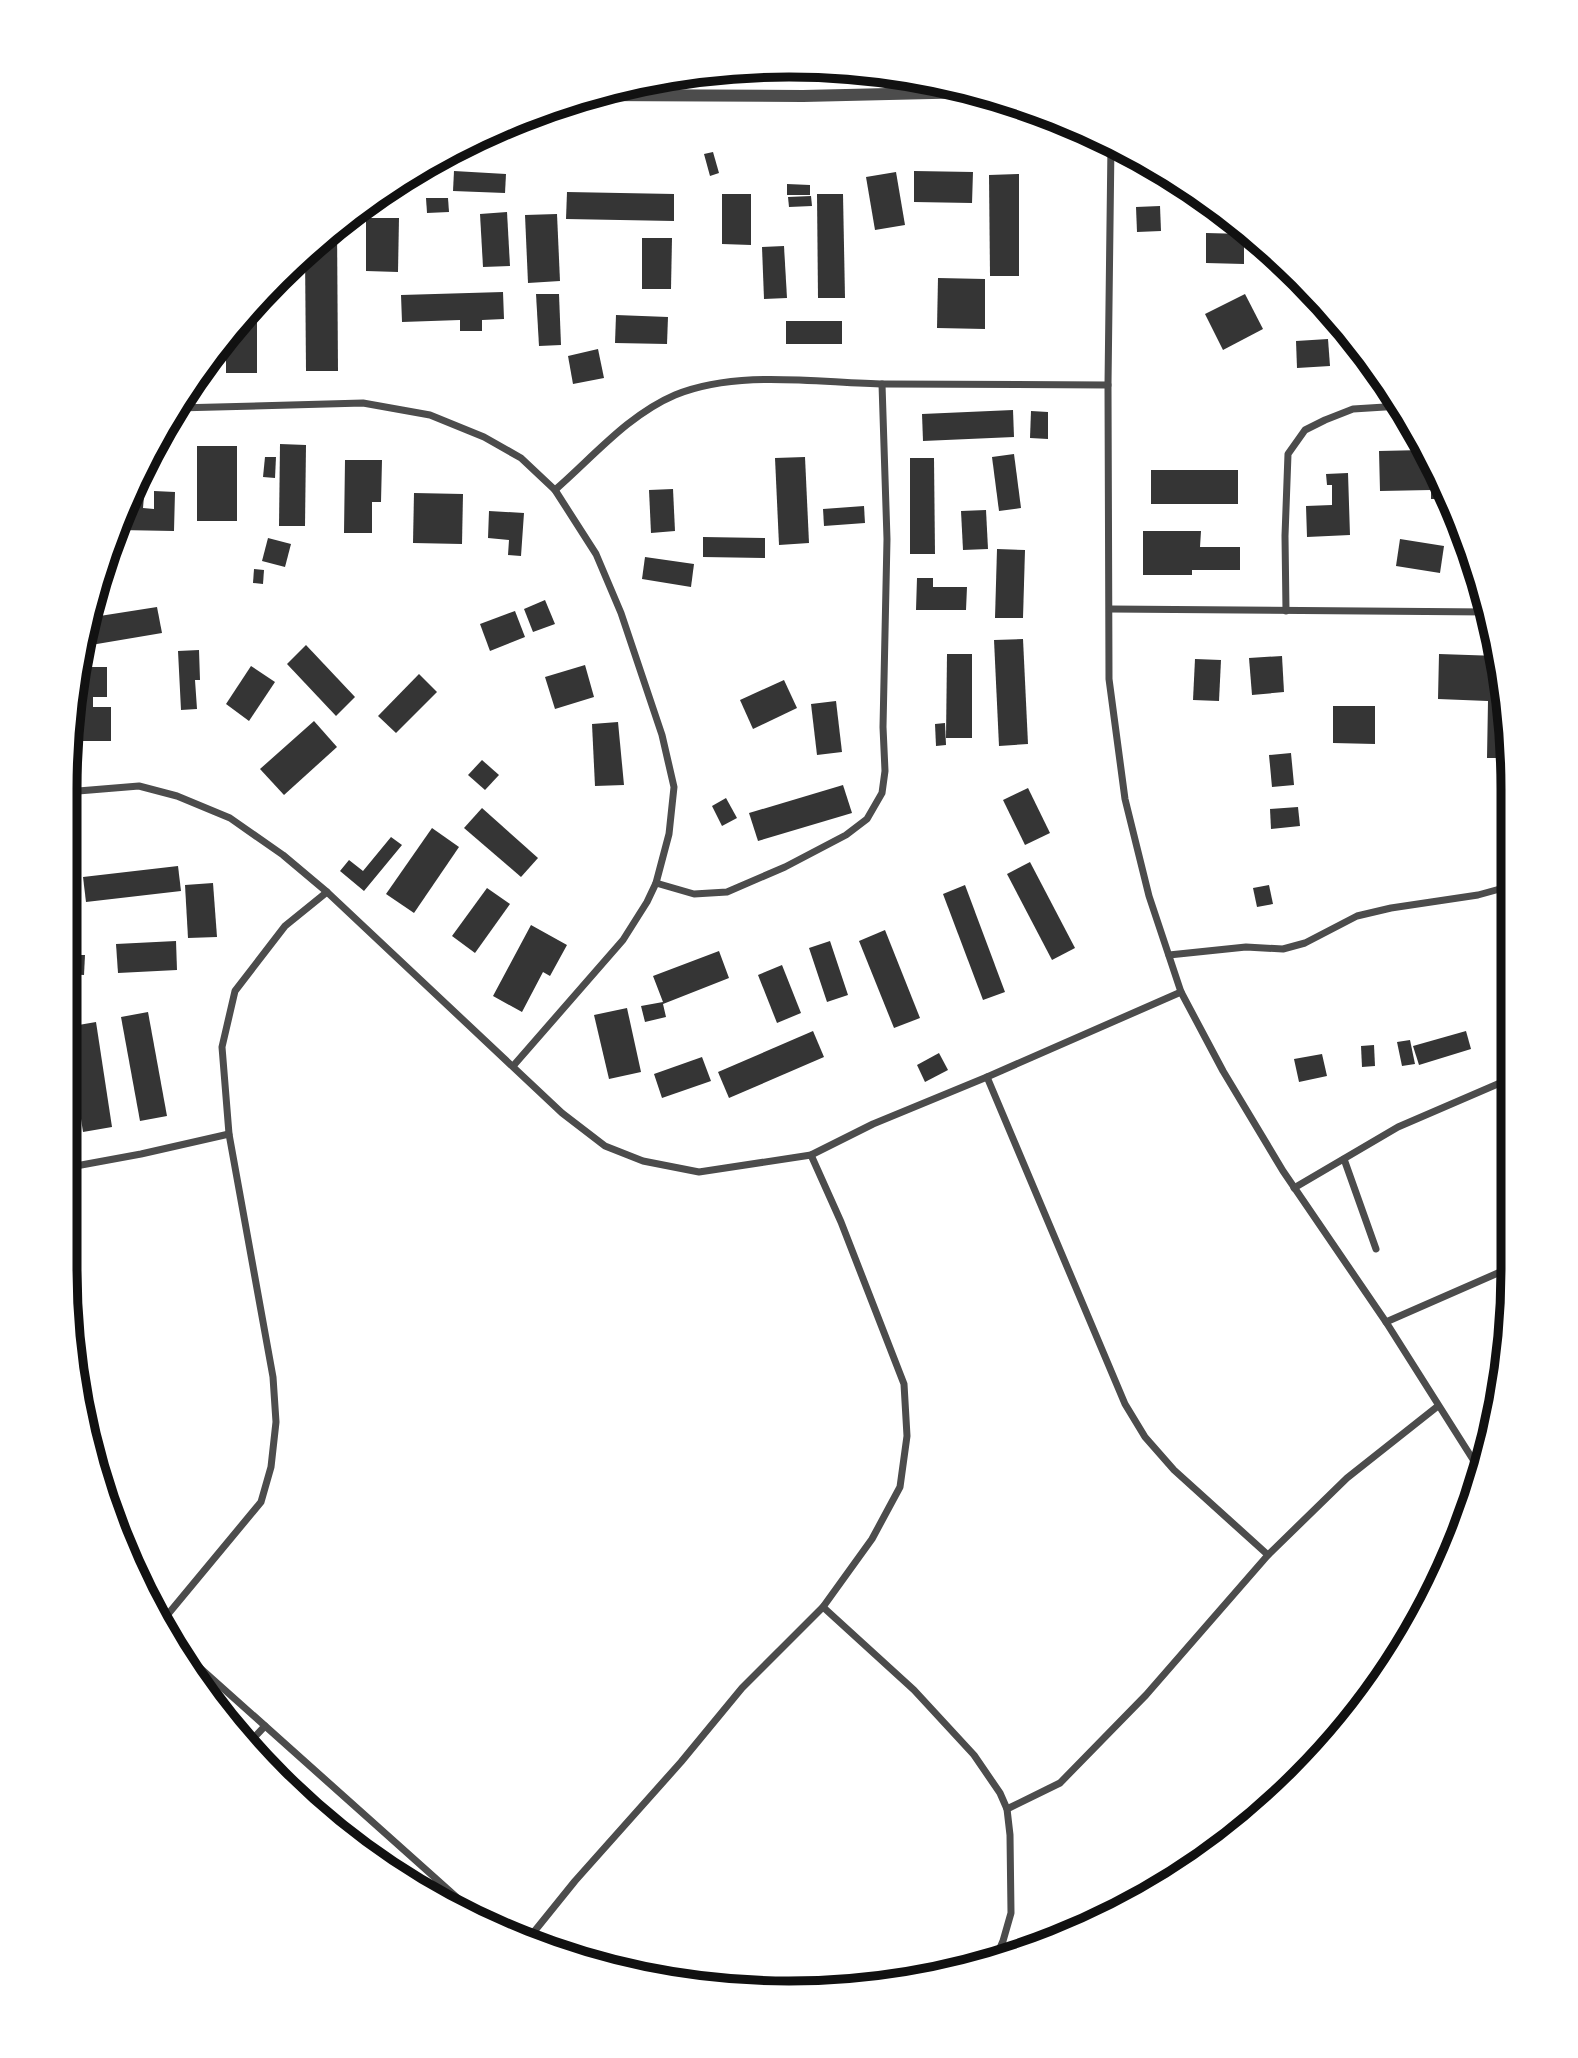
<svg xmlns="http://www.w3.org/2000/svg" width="1578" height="2058" viewBox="0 0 1578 2058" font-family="Commissioner,sans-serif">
<rect width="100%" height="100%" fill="#fff"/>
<g fill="#353535">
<polygon points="713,152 719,173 710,176 704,154"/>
<polygon points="454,171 506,174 505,193 453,191"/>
<polygon points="914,171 973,172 972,203 914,202"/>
<polygon points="896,172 905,225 875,230 866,177"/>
<polygon points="1019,174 1019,276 990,276 989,175"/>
<polygon points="787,184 810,185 810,195 787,195"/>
<polygon points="567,192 674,194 674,221 566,219"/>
<polygon points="722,194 751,194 751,245 722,244"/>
<polygon points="817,194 843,194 845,298 818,298"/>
<polygon points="811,196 812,206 789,207 788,197"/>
<polygon points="426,198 448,198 449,212 427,213"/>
<polygon points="1160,206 1161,231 1137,232 1136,207"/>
<polygon points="507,212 510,266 483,267 480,214"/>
<polygon points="557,214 560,281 528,283 525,215"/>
<polygon points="366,218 399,218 398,272 366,271"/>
<polygon points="337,225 338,371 306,371 305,252"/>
<polygon points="1206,233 1244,234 1244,264 1206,263"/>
<polygon points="642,238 672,238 671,289 642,289"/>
<polygon points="784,246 787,298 764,299 762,247"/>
<polygon points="938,278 985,279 985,329 937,328"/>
<polygon points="503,292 504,319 482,320 482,331 460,331 460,320 402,322 401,295"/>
<polygon points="536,294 559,294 561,345 539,346"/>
<polygon points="1245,294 1263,329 1223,350 1205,314"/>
<polygon points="257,302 257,373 226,373 226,336"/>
<polygon points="616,315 668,317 667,344 615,343"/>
<rect x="786" y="321" width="56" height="23"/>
<polygon points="1328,339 1330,366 1297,368 1296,341"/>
<polygon points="598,349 604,378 573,384 568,356"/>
<polygon points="1013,410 1014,437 923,441 922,414"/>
<polygon points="1031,411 1048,412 1048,439 1030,438"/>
<polygon points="280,444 306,445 305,526 279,526"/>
<rect x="197" y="446" width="40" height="75"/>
<polygon points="1423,450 1447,499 1431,499 1431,490 1380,491 1379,451"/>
<polygon points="1014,454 1021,508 999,511 992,457"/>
<polygon points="265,457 276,457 275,478 263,477"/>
<polygon points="805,457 809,543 779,545 775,458"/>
<polygon points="910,458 934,458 935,554 910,554"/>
<polygon points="345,460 382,460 381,502 372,502 372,533 344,533"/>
<rect x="1151" y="470" width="87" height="34"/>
<polygon points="1348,473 1350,535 1307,537 1306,506 1332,505 1332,485 1327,485 1326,474"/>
<polygon points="673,489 675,531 651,533 649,490"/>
<polygon points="154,491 175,492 174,531 120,530 120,520 129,496 144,496 143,508 154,509"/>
<polygon points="414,493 463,494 462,544 413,543"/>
<polygon points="864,506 865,523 824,526 823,509"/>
<polygon points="986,510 988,549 963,550 961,511"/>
<polygon points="489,511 524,513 521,556 508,555 509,540 488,538"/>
<polygon points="1143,531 1201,531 1200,547 1240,547 1240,570 1192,570 1192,575 1143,575"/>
<polygon points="703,537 765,538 765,558 703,557"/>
<polygon points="268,538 291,544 285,567 262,561"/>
<polygon points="1400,539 1444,546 1440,573 1396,566"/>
<polygon points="1468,541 1475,556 1478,570 1466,571 1465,542"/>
<polygon points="997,549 1025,550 1023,618 995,618"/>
<polygon points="645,557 694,564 691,587 642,579"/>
<polygon points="254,569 264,570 263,584 253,583"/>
<polygon points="917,578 933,578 933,587 967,587 966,610 916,610"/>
<polygon points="545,600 555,624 533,632 524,609"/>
<polygon points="157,607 162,633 91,645 87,618"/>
<polygon points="515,611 525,637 490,651 480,624"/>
<polygon points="1023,639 1028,744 999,746 994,640"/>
<polygon points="306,645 355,697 336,716 287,664"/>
<polygon points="199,650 200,680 195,680 197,709 181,710 178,651"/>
<polygon points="947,654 972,654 972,738 946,738"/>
<polygon points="1439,654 1498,656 1504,683 1504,704 1507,704 1507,758 1487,758 1488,701 1438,699"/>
<polygon points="1282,656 1284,692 1252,695 1249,658"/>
<polygon points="1195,659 1221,660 1219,701 1193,700"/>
<polygon points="585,665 594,697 555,709 545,677"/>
<polygon points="251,666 275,682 249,721 226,704"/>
<polygon points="79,667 107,667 107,697 93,697 93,707 111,707 111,741 76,741"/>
<polygon points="419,674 437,692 396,733 378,716"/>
<polygon points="784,680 797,708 753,729 740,700"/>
<polygon points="836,701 842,752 817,755 811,704"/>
<polygon points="1333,706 1375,706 1375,744 1333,743"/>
<polygon points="314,721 337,747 284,795 260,769"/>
<polygon points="618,722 624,785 595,786 592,724"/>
<polygon points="945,723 946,745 936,746 935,724"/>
<polygon points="1291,753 1294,785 1272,787 1269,755"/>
<polygon points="482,760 499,775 485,790 468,775"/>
<polygon points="843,785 852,813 758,841 749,813"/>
<polygon points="1028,788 1050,833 1025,845 1003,800"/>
<polygon points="726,798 737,818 722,826 712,806"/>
<polygon points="1298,807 1300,826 1271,829 1270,809"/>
<polygon points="482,808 538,858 521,877 464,828"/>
<polygon points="432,828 459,847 414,913 386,894"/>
<polygon points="391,837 402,845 364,891 340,871 349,860 363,871"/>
<polygon points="1030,862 1075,948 1052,960 1007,874"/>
<polygon points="178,866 181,891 86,902 83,877"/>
<polygon points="213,883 217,937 188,938 185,885"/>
<polygon points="965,885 1005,992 983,1000 943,894"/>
<polygon points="1269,885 1273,904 1257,907 1253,888"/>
<polygon points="487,888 510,904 475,953 452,936"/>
<polygon points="531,925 567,945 550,976 543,972 522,1012 493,996"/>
<polygon points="885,930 920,1018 894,1028 859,941"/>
<polygon points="176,941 177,970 118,973 116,944"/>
<polygon points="830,941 848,995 827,1002 809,948"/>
<polygon points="719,951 729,978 663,1004 666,1017 645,1022 641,1006 663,1002 653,976"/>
<polygon points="66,955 85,955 84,975 66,974"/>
<polygon points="782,965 801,1013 777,1023 758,975"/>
<polygon points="627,1008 641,1072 609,1079 594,1015"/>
<polygon points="148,1012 167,1116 140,1121 121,1017"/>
<polygon points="96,1022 112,1127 83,1132 67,1027"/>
<polygon points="813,1031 824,1057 729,1098 718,1072"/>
<polygon points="1466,1031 1471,1049 1419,1065 1413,1046"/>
<polygon points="1410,1040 1415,1064 1402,1066 1397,1042"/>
<polygon points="1374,1045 1375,1066 1362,1067 1361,1046"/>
<polygon points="939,1053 948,1070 925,1082 917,1065"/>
<polygon points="1322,1054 1327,1076 1299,1082 1294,1059"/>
<polygon points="702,1057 711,1081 662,1098 654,1074"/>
</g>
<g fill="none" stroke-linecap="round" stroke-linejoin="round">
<g stroke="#4c4c4c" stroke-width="7">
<polyline points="1111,144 1108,385 1109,679 1125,799 1149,896 1181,992 1223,1071 1283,1171 1386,1322 1479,1469"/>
<polyline points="177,408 363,403 430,415 484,437 521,458 555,490 596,554 621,613 662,735 674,787 669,834 656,883 647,902 623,940 514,1065"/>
<path d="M555 490C593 457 628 415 675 395 739 369 818 383 885 384 960 385 1034 385 1108 385"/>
<polyline points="1110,609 1488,612"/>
<polyline points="1286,611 1285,536 1288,454 1305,430 1325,420 1353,409 1401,406"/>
<polyline points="66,792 139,786 177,796 230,818 283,855 327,892 562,1113 605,1146 643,1161 699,1172 811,1155 873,1124 987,1077 1181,992"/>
<polyline points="656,883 694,894 727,892 785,867 846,835 867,819 882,793 885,771 883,727 887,539 882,384"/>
<polyline points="1169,955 1246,947 1283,949 1305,943 1357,916 1391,908 1478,895 1507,887"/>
<polyline points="987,1077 1125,1404 1145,1437 1174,1470 1268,1555"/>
<polyline points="1344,1159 1376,1249"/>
<polyline points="65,1168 141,1154 229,1134"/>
<polyline points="1294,1188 1398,1127 1507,1080"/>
<polyline points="1386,1322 1507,1269"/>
<polyline points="823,1607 914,1690 974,1755 1000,1793 1007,1809 1010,1835 1011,1913 1003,1941 994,1962"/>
<polyline points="159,1625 261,1502 271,1467 276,1422 273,1377 229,1134 222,1047 235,991 285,926 327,892"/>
<polyline points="170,1641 480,1918"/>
<polyline points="248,1744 265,1726"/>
<polyline points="1007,1809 1060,1783 1146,1695 1268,1555 1347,1478 1438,1406"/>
<polyline points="529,1938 575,1881 681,1762 742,1688 823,1607 872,1539 900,1487 907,1436 904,1384 841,1222 811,1155"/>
</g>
<polyline stroke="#4c4c4c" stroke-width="12" points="593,95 803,96 975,92"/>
</g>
<path d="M0 0H1578V2058H0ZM789 77H789A712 712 0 0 1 1501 789V1269A712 712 0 0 1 789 1981H789A712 712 0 0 1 77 1269V789A712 712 0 0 1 789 77Z" fill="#fff" fill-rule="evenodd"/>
<path fill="none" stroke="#111" stroke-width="9" d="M789 77H789A712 712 0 0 1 1501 789V1269A712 712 0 0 1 789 1981H789A712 712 0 0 1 77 1269V789A712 712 0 0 1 789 77Z"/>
</svg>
